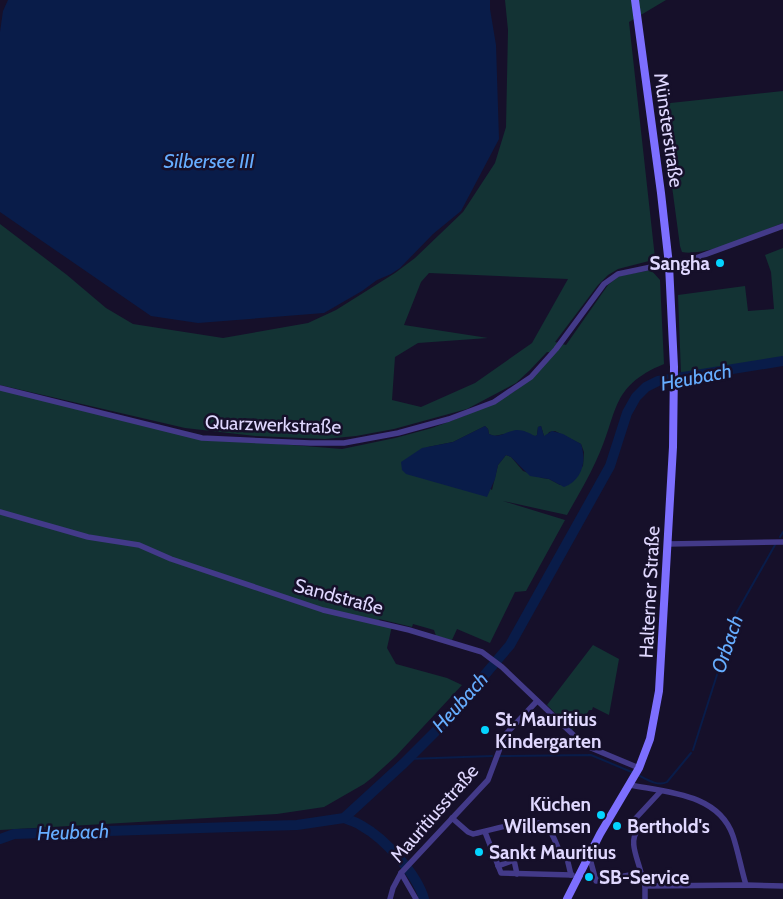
<svg xmlns="http://www.w3.org/2000/svg" width="783" height="899" viewBox="0 0 783 899" font-family="Cabin,sans-serif">
<rect width="100%" height="100%" fill="#16102a"/>
<g fill="#133334" fill-rule="evenodd">
<path d="M505 0H666L629 22 655 258 649 261 618 269 608 275 598 285 555 342 566 345 608 285 619 276 651 270 660 280 664 364C608 387 619 414 596 461 588 479 577 497 567 515L503 501 565 520 526 591 515 592 490 643 457 629 452 640 436 636 434 630 413 624 412 627 379 619 381 623 392 626 387 648 396 664 447 678 462 685 396 756 373 777 364 784 324 807 277 814 0 830V388L202 438 342 449 395 438 432 428 464 416 515 391 554 353 547 352 530 370 516 383 467 409 394 429 356 436 325 439 255 436 185 428 0 385V224L67 275 106 308 133 324 223 338 308 323 336 310 395 273 415 258 463 212 495 163 506 127 508 30ZM429 273 568 279 532 343 475 383 421 407 392 400 395 357 418 343 488 338 404 325 421 282ZM485 426 488 429 489 434 494 436 504 434 536 436 537 435 538 427 541 426 544 436H547L549 432 555 431 581 444 584 452 583 466 560 485 549 479 542 478 523 471 511 457 506 455 498 465 492 490 428 447 453 442Z"/>
<path d="M783 91V223C758 232 707 257 682 252L680 246 661 104Z"/>
<polygon points="783,248 783,357 681,374 678,295 745,286 748,311 774,309 771,272 765,255"/>
<polygon points="593,645 619,659 609,715 593,707 592,710 589,710 585,717 572,730 547,705"/>
</g>
<g fill="#091c49">
<polygon points="8,0 490,0 490,9 496,45 499,139 461,211 433,234 400,268 391,274 377,280 362,291 324,313 198,323 151,316 0,212 0,32 3,11"/>
<path d="M485 426 488 429 489 434C500 439 506 431 517 430 524 430 529 433 535 436L537 435 538 427 541 426 544 436 552 431 563 434 581 444C587 462 582 480 564 487L549 479 530 476 511 457 506 455 498 465 495 479 487 497 406 474 402 470 401 462 422 448 453 442Z"/>
</g>
<g fill="none" stroke-linecap="round" stroke-linejoin="round">
<g stroke="#091c49" stroke-width="2">
<polyline points="780,537 783,532"/>
<polyline points="693,750 737,612 775,545"/>
<polyline points="500,756 591,755 634,773"/>
<polyline points="408,759 492,756"/>
<path d="M638 775C646 779 658 787 667 782L691 753"/>
</g>
<g stroke="#091c49" stroke-width="10">
<path d="M344 818C350 820 356 822 362 826 384 838 417 874 424 899"/>
<polyline points="0,839 14,834 297,825 344,818 404,763 444,723 510,645 610,466 627,413 636,397 646,387 658,381 783,361"/>
</g>
<g stroke="#433a89" stroke-width="5.5">
<polyline points="0,388 202,438 310,443 344,443 398,433 449,419 494,402 531,377 556,349 604,284 618,274 656,266 685,262 783,226"/>
<polyline points="0,512 88,537 139,545 171,559 323,610 409,630 482,652 502,667 584,745 639,768"/>
<polyline points="668,544 783,542"/>
<path d="M630 785C667 792 719 794 733 836 738 851 741 868 746 885"/>
<path d="M452 818 468 832 473 834C488 831 537 815 547 827 553 833 556 844 560 852L566 854 571 875"/>
<polyline points="485,832 501,873 572,875"/>
<polyline points="589,855 596,881 641,873 645,886 645,899"/>
<polyline points="498,866 514,860 517,874"/>
<polyline points="401,873 416,899"/>
<path d="M641 873C638 859 628 841 638 830L635 819 661 791"/>
<polyline points="645,886 746,885 783,886"/>
<polyline points="390,899 393,888 401,873 488,780 505,735 537,701"/>
</g>
<polyline stroke="#7d6fff" stroke-width="8" points="567,899 600,834 639,768 650,739 659,691 673,447 674,367 669,265 661,193 635,0"/>
</g>
<g fill="#04d4ff" stroke="#16102a" stroke-width="2">
<circle cx="720" cy="263" r="5"/>
<circle cx="485" cy="730" r="5"/>
<circle cx="601" cy="815" r="5"/>
<circle cx="617" cy="826" r="5"/>
<circle cx="479" cy="852" r="5"/>
<circle cx="589" cy="877" r="5"/>
</g>
<g text-anchor="middle" stroke-width="5" stroke-linejoin="round" paint-order="stroke">
<g font-size="19" fill="#e0d8ff" stroke="#16102a">
<text transform="translate(669 130) rotate(82)" y="7">Münsterstraße</text>
<text transform="translate(273 424) rotate(2)" y="7">Quarzwerkstraße</text>
<text transform="translate(649 592) rotate(-87)" y="7">Halterner Straße</text>
<text transform="translate(339 596) rotate(15)" y="7">Sandstraße</text>
<text transform="translate(434 813) rotate(-49)" y="7">Mauritiusstraße</text>
</g>
<g font-size="19" font-weight="bold" fill="#e0d8ff" stroke="#16102a" text-anchor="start">
<text x="710" y="270" text-anchor="end">Sangha</text>
<text x="495" y="726">St. Mauritius<tspan x="495" dy="22">Kindergarten</tspan></text>
<text x="591" y="811" text-anchor="end">Küchen<tspan x="591" dy="22">Willemsen</tspan></text>
<text x="627" y="833">Berthold's</text>
<text x="489" y="859">Sankt Mauritius</text>
<text x="599" y="884">SB-Service</text>
</g>
<g font-size="20" font-style="italic" fill="#66adff" stroke="#16102a">
<text x="209" y="168">Silbersee III</text>
<text transform="translate(696 377) rotate(-11)" y="7">Heubach</text>
<text transform="translate(727 644) rotate(-71)" y="7">Orbach</text>
<text transform="translate(460 702) rotate(-48)" y="7">Heubach</text>
<text transform="translate(73 832) rotate(-2)" y="7">Heubach</text>
</g>
</g>
</svg>
